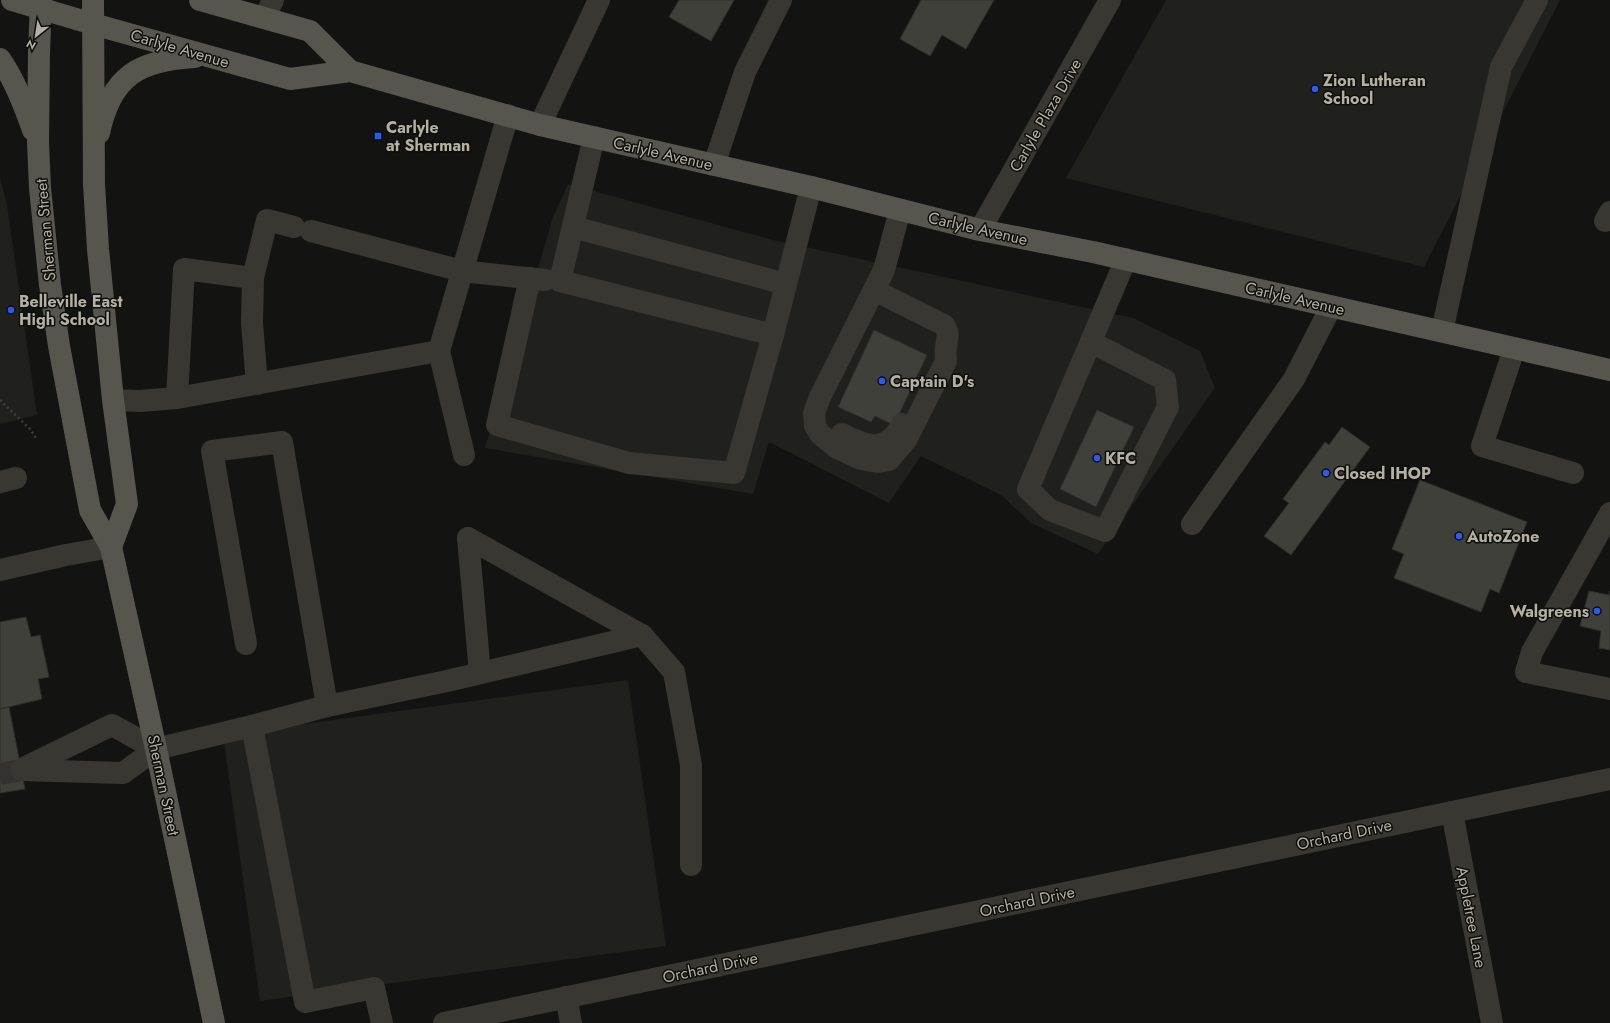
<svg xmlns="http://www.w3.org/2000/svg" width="1610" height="1023" viewBox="0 0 1610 1023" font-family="Jost,sans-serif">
<rect width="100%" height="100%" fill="#131311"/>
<g fill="#20201d">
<polygon points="1166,0 1560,0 1424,267 1066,178"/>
<polygon points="0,178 7,205 37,415 0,424"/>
<polygon points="568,184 773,240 1133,318 1200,351 1215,388 1098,554 1031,523 1001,495 921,456 889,503 769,442 753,494 485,448 553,217"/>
<polygon points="628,680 666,946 260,1001 223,735"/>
</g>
<g fill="#40403b" stroke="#2e2f2b">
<polygon points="679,0 734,0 711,41 669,17"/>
<polygon points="921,0 994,0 966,49 942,35 930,56 900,39"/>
<polygon points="874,330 927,355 894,425 875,416 871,422 838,407"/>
<polygon points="1097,410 1134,427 1096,507 1060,489"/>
<polygon points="1342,427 1370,447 1291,555 1264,536 1289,503 1283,499 1325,442 1329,445"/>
<polygon points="1420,480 1527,522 1499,593 1490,589 1481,612 1394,578 1404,554 1392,549"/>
<polygon points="1589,591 1609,595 1610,591 1610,650 1599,648 1601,631 1580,626"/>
<polygon points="26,617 31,637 40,635 49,677 38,679 42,699 0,709 0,622"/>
<polygon points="9,707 25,789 0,793 0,709"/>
</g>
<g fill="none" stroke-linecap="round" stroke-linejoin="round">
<polyline stroke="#33322e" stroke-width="22" stroke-dasharray="22 11" stroke-linecap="butt" points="0,774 21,770"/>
<polyline stroke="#3f3e38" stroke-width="2.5" stroke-dasharray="2 3" stroke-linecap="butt" points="0,400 31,430 37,440"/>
<g stroke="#383732" stroke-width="22">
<polyline points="265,17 273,0"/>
<polyline points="540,125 599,0"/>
<polyline points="594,137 560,281 773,335 811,187"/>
<polyline points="714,165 745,72 781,0"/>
<polyline points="1605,221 1610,212"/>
<polyline points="573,227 786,284"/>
<polyline points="980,230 1110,0"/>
<polyline points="311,231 462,271 545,280"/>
<polyline points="530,278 497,425 629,463 734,473 773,335"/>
<path d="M874 290 944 325C950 334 947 338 946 347 945 352 946 357 946 361L906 440 889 460 878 462 861 459 837 448 820 434 815 426 814 413 820 397 884 270 900 210"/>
<polyline points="1442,331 1501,67 1537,0"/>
<polyline points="1091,342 1165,380 1168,407 1105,531 1050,510 1028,489 1126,259"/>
<polyline points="1514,349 1482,446 1573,473"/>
<polyline points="439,351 464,455"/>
<polyline points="257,384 252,323 253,278 267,220 294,227"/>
<polyline points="177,398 184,269 253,278"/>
<polyline points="113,400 140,401 177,398 439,351 508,115"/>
<path d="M842 434C867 447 887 454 902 424"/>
<polyline points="0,482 16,478"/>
<polyline points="1610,513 1532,652 1526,672 1610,689"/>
<polyline points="1192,524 1294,379 1331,307"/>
<polyline points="468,538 480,673"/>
<polyline points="0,570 66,555 111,547"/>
<polyline points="642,635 674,672 691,765 691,865"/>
<polyline points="246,644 212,451 282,442 327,706"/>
<polyline points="252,726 305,1002 374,988 382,1023"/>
<polyline points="24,768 112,725 156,749"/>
<polyline points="21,770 123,773 156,749 252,726 327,706 447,681 642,635 468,538"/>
<polyline points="1452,812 1492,1023"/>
<polyline points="566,997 571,1023"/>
<polyline points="444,1023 1610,779"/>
</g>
<g stroke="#57564e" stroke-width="22">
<polyline points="12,0 93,24 290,79 350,71 540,125 811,187 980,230 1093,252 1610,370"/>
<polyline points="41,0 39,53 38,142 40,188 50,285 59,346 90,510 111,547 156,749 214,1023"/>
<polyline points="93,0 94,184 98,249 113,400 127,504 111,547"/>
<polyline points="200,0 310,31 350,71"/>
<path d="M0 59C15 81 24 105 33 130"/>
<path d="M99 133C111 76 139 60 195 57"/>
</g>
</g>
<g fill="#285af4" stroke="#0e0e0c" stroke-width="1.5">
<circle cx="1315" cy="89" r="4"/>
<rect x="374" y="132" width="8" height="8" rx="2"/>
<circle cx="11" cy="310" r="4"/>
<circle cx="882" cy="381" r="4"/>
<circle cx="1097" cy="458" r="4"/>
<circle cx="1326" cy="473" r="4"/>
<circle cx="1459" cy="536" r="4"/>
<circle cx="1597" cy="611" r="4"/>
</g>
<g text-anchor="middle" stroke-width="3" stroke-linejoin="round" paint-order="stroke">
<g font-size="16" fill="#b4b0a2" stroke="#0e0e0c">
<text transform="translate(180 48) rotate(16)" y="6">Carlyle Avenue</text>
<text transform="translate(1045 115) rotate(-60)" y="6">Carlyle Plaza Drive</text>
<text transform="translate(663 153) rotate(13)" y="6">Carlyle Avenue</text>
<text transform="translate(978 228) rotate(13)" y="6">Carlyle Avenue</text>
<text transform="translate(45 230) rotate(-95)" y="6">Sherman Street</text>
<text transform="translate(1295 298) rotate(13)" y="6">Carlyle Avenue</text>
<text transform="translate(164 785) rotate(78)" y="6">Sherman Street</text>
<text transform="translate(1344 834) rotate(-12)" y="6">Orchard Drive</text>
<text transform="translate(1027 901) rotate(-12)" y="6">Orchard Drive</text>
<text transform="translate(1472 917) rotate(79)" y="6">Appletree Lane</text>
<text transform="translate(710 967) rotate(-12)" y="6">Orchard Drive</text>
</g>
<g font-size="16" font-weight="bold" fill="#b4b0a2" stroke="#0e0e0c" text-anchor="start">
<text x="1323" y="86">Zion Lutheran<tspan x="1323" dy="18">School</tspan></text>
<text x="386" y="133">Carlyle<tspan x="386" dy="18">at Sherman</tspan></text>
<text x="19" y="307">Belleville East<tspan x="19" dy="18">High School</tspan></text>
<text x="890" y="387">Captain D's</text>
<text x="1105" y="464">KFC</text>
<text x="1334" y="479">Closed IHOP</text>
<text x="1467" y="542">AutoZone</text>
<text x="1589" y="617" text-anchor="end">Walgreens</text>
</g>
</g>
<g transform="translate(36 36) rotate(210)" stroke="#0e0e0c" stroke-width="3" paint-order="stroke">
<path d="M0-3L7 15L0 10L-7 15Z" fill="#b4b0a2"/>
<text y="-6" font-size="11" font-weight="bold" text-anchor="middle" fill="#b4b0a2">N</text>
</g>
</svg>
